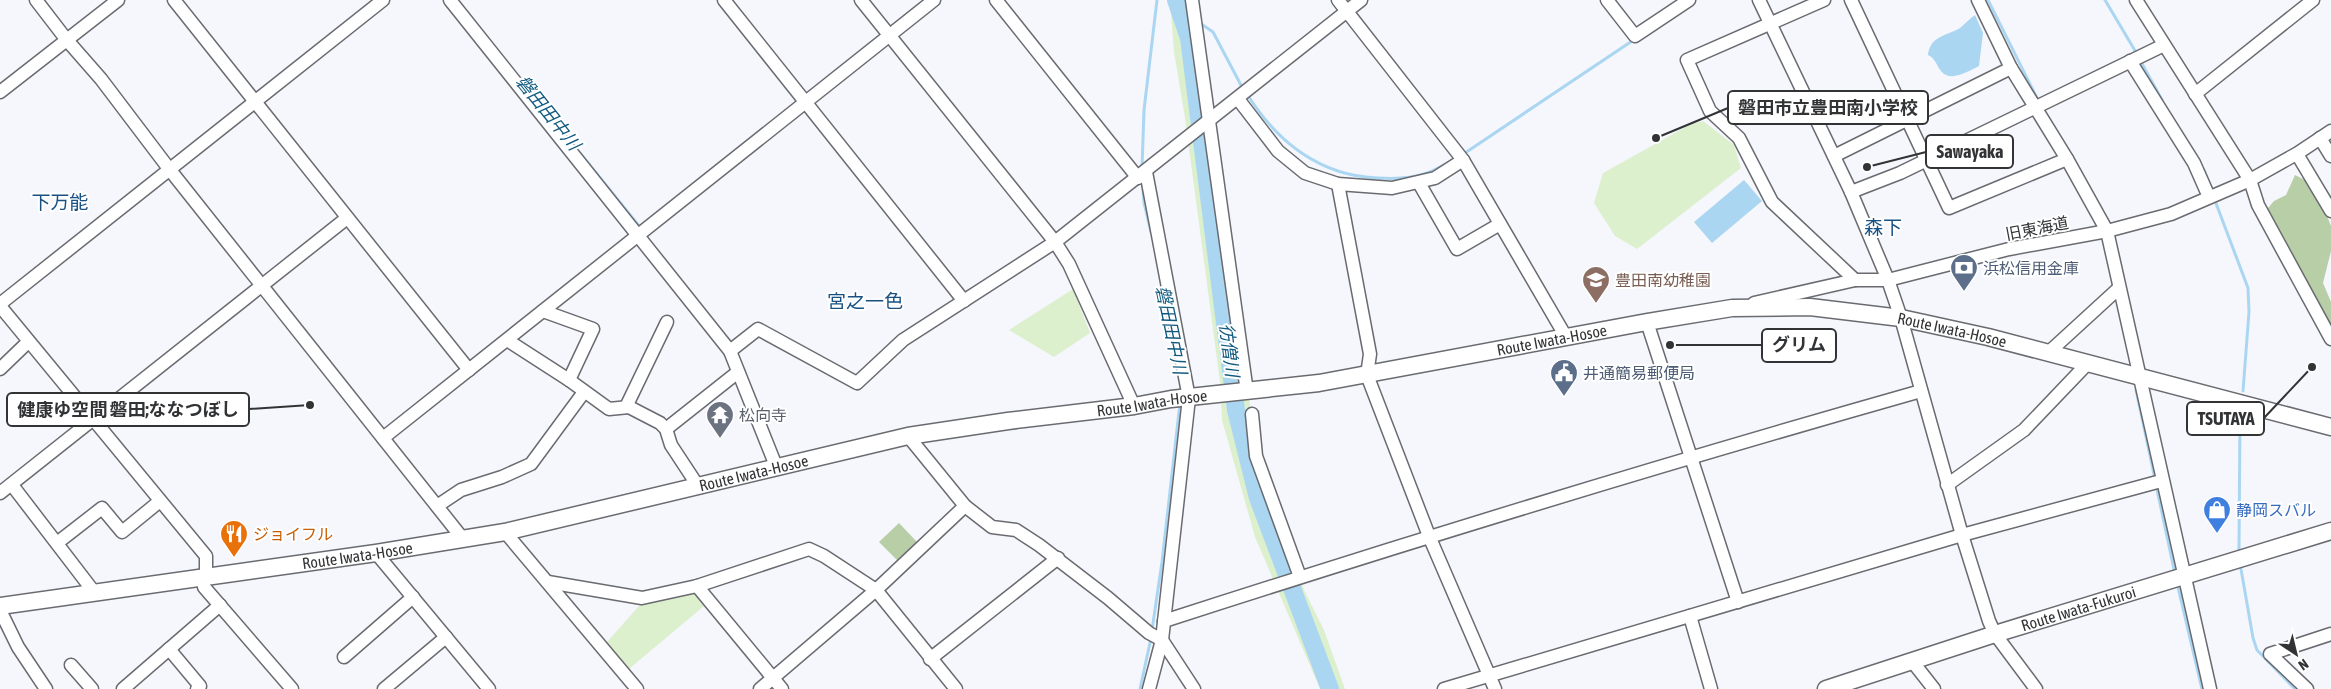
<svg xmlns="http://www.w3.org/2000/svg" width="2331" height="689" viewBox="0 0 2331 689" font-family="'Asap Condensed','Noto Sans JP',sans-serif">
<rect width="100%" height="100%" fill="#f5f7fd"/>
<g fill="#dcf0ce">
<polygon points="1170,0 1190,0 1252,418 1256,456 1305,592 1324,630 1345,689 1320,689 1255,537 1222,420 1220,382 1185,118 1174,52"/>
<polygon points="1703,121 1734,145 1741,168 1637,249 1615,236 1594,203 1603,173 1691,124"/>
<polygon points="1073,289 1090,333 1054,357 1009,330"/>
<polygon points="697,586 710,601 624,673 607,642 647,597"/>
</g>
<g fill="#b7cea7">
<polygon points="2295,175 2315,185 2331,226 2331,251 2323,283 2331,302 2331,330 2295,273 2269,241 2263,214 2274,201 2286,195"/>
<polygon points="899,523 917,542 898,561 879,542"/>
</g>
<g fill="#abd6f2">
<path d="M1975 15 1983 33 1979 66C1969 71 1950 83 1941 71 1936 65 1936 59 1928 55 1930 36 1946 36 1960 28 1965 24 1969 19 1975 15Z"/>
<polygon points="1744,180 1762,201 1712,243 1694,222"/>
</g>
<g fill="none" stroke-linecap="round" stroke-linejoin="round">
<g stroke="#abd6f2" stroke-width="3">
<polyline points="1988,0 2039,102"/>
<polyline points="2105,0 2137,54"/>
<polyline points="1181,17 1191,19"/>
<polyline points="1197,21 1213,32 1243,89"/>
<polyline points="2140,60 2162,100"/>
<path d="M1247 94C1277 142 1320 176 1378 178 1394 179 1409 179 1424 174 1432 172 1440 167 1448 163"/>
<polyline points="580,153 639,226"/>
<polyline points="1462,155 1635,39"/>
<polyline points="1142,168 1144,110 1157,0"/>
<polyline points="2204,170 2211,187"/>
<polyline points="1143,190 1144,203 1151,232"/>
<polyline points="2214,198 2248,288 2249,312 2243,391"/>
<polyline points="2138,385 2136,390 2155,479"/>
<polyline points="2156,485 2175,574"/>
<polyline points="2239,549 2240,415"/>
<polyline points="2241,569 2253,638 2257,650 2295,689"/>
<polyline points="2177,583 2202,689"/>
<polyline points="1152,630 1162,562 1180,403"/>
<polyline points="1140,689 1151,638"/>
</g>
<polyline stroke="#abd6f2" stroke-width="18" points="1176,0 1189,38 1236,410 1258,498 1330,689"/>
<defs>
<g id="minor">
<polyline points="36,0 66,39 101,79 170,170 463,539"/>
<polyline points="174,0 469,370"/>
<polyline points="450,0 730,351 776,466"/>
<polyline points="724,0 964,301"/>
<polyline points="861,0 1055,242 1069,264 1134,406"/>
<polyline points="996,0 1138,178"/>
<polyline points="1192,0 1247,392"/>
<polyline points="1338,0 1463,160 1566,337"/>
<polyline points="1607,0 1635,36 1689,0"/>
<polyline points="1759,0 1851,192 1888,280 1901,318 1962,535 1989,621 1995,634 2036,689"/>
<polyline points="1824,0 1687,60 1710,111 1739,138 1772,202 1855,280"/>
<polyline points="1851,0 1949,208 2067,159"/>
<polyline points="1978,0 2011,68 2067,159 2107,231 2210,689"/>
<polyline points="2136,0 2250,180 2258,205 2331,339"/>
<polyline points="2130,61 2194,163 2209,197"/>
<polyline points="0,92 118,0"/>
<polyline points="2195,94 2313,0"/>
<polyline points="1238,99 1278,151 1305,173 1338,184 1392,188 1435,178 1463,160"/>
<polyline points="2320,138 2331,156"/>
<polyline points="2297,154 2331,211"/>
<polyline points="1834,156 2011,68"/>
<polyline points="1146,172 1189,398 1162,640 1149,689"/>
<polyline points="1419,183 1457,249 1500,224"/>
<polyline points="1338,184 1370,354 1367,375 1429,536 1495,689"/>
<polyline points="1851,192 1900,173 2164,45"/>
<polyline points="1754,303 1855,280 1888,280 2009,249 2107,231 2171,214 2250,180 2298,153 2331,131"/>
<polyline points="0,304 383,0"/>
<polyline points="0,306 206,556 206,575"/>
<polyline points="543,311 593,329 569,380"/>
<polyline points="1647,322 1738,602"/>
<polyline points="507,340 569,380 609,409 629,407 660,423 666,429 671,445 698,486"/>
<polyline points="730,351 758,329 857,383 903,340 1055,242 1361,0"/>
<polyline points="2048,353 2119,288"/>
<polyline points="0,369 28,342"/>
<polyline points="626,407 667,322"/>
<polyline points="1252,414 1256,456 1300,577"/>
<polyline points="666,429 738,372"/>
<polyline points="908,436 965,506 992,527 1016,530 1039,545 1108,598 1149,633 1162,640 1194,689"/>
<polyline points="383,438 934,0"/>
<polyline points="12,485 94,592"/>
<polyline points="1947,485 2024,430 2088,363"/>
<polyline points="0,493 347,218"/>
<polyline points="437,506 461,490 502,477 531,464 584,392"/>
<polyline points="505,532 637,689"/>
<polyline points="57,543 102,508 122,532 160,501"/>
<polyline points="376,553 489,689"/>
<polyline points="203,576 204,587 292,689"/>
<polyline points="548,582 642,598 697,586 809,549 824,556 876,590 956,689"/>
<polyline points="697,586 782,689"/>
<polyline points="0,610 18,647 46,689"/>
<polyline points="1690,616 1711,689"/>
<path d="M1164 621C1415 540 1667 463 1921 391"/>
<polyline points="169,649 200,686 197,689"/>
<polyline points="344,657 413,597"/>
<polyline points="930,659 1058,558"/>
<polyline points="1912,661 1934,689"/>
<polyline points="71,665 92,689"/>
<polyline points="123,689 220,605"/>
<polyline points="384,689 446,637"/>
<polyline points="760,689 876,590 965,506"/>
<polyline points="1444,689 1962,535 2161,481"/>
<polyline points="2307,689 2270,654 2331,634"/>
</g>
<g id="major">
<path id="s1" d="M0 606 376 553 505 532 908 436 1008 421 1134 406 1171 399 1319 383 1647 322 1732 308 1810 307 1901 318 1988 337 2331 427"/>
<path id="s2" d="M1826 689 1995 634 2331 531"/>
</g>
</defs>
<use href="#minor" stroke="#696b70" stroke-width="15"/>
<use href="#major" stroke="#696b70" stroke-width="19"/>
<use href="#minor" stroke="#fff" stroke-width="12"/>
<use href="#major" stroke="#fff" stroke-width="16"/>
</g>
<defs>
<symbol id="bank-pin" viewBox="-11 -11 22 30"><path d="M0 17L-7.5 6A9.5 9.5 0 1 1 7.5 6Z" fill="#5c6f8a" stroke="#fff"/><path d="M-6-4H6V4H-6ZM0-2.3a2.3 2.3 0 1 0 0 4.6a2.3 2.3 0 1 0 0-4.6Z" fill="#fff"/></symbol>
<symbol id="school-pin" viewBox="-11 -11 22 30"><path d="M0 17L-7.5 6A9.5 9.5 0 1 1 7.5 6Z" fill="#8d6e63" stroke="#fff"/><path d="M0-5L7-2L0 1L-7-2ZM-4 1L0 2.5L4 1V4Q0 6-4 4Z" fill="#fff"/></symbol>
<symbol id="civic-pin" viewBox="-11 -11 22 30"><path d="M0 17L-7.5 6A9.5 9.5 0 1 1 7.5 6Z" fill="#5c6f8a" stroke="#fff"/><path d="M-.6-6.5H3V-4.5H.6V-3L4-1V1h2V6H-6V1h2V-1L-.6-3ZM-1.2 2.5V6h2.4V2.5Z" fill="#fff"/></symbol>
<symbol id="temple-pin" viewBox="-11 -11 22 30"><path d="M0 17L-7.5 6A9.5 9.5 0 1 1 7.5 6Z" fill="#6b7280" stroke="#fff"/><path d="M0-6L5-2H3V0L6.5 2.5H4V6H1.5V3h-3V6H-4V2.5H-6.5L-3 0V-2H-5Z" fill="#fff"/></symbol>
<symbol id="shop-pin" viewBox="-11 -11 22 30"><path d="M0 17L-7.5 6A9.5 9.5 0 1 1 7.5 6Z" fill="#3f7fe0" stroke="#fff"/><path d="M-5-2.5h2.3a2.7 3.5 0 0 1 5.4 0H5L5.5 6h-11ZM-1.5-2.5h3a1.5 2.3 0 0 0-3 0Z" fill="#fff"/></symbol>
<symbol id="restaurant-pin" viewBox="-11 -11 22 30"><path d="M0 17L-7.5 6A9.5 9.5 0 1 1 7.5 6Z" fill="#e8710a" stroke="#fff"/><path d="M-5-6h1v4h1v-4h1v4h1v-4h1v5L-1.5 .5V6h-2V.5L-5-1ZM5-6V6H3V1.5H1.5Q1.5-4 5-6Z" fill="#fff"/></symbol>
</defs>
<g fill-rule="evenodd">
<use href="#bank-pin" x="1948" y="252" width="32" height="43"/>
<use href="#school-pin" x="1580" y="264" width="32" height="43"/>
<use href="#civic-pin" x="1548" y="357" width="32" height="43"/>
<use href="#temple-pin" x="704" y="399" width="32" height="43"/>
<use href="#shop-pin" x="2201" y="494" width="32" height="43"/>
<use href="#restaurant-pin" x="218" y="518" width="32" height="43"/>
</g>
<g text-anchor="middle" stroke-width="4" stroke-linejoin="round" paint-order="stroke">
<g font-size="16" fill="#323335" stroke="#fff">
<text transform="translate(2037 228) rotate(-11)" y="6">旧東海道</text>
<text dy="6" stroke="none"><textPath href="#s1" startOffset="1981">Route Iwata-Hosoe</textPath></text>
<text dy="6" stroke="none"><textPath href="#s1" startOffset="1576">Route Iwata-Hosoe</textPath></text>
<text dy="6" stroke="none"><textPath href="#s1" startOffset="1171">Route Iwata-Hosoe</textPath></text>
<text dy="6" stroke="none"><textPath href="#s1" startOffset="766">Route Iwata-Hosoe</textPath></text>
<text dy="6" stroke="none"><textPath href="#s1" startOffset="361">Route Iwata-Hosoe</textPath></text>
<text dy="6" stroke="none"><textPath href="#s2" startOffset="265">Route Iwata-Fukuroi</textPath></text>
</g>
<g font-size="16" fill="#4e5e75" stroke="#fff" text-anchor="start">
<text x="1983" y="274">浜松信用金庫</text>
<text x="1583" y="379">井通簡易郵便局</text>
</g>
<g font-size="16" fill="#785e54" stroke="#fff" text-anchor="start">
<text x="1615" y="286">豊田南幼稚園</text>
</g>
<g font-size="16" fill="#5b616d" stroke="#fff" text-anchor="start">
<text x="739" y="421">松向寺</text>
</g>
<g font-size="16" fill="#366cbe" stroke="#fff" text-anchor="start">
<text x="2236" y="516">静岡スバル</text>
</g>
<g font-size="16" fill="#c56008" stroke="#fff" text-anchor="start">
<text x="253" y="540">ジョイフル</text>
</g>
<g font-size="18" font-style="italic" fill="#125b80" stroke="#fff">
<text transform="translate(548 113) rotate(51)" y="6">磐田田中川</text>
<text transform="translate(1171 330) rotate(78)" y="6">磐田田中川</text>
<text transform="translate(1229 350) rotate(83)" y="6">彷僧川</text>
</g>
<g font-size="19" fill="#185182" stroke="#fff">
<text x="60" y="209">下万能</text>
<text x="1883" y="234">森下</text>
<text x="865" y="308">宮之一色</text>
</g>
</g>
<path fill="none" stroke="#323335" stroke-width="2" d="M1656 138L1728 108M1867 167L1926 152M1670 345L1762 345M310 405L249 409M2312 367L2264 418"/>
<g fill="#323335" stroke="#fff" stroke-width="2">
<circle cx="1656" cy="138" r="5"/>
<circle cx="1867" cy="167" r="5"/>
<circle cx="1670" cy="345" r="5"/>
<circle cx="310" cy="405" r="5"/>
<circle cx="2312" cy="367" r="5"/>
</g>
<g fill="#fff" stroke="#323335" stroke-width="2">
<rect x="1728" y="91" width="200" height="33" rx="5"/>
<rect x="1926" y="135" width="87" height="33" rx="5"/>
<rect x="1762" y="329" width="74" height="33" rx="5"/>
<rect x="7" y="393" width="242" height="33" rx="5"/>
<rect x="2187" y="402" width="77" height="33" rx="5"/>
</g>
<g font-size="18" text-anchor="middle" font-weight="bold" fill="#323335">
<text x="1828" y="114">磐田市立豊田南小学校</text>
<text x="1970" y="158">Sawayaka</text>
<text x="1799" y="351">グリム</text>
<text x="128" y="416">健康ゆ空間 磐田;ななつぼし</text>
<text x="2226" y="425">TSUTAYA</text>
</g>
<g transform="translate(2296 654) rotate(145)" stroke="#ffffff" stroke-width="4" paint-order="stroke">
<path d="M0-4L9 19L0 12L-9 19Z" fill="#323335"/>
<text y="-8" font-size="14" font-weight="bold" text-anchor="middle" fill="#323335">N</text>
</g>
</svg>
